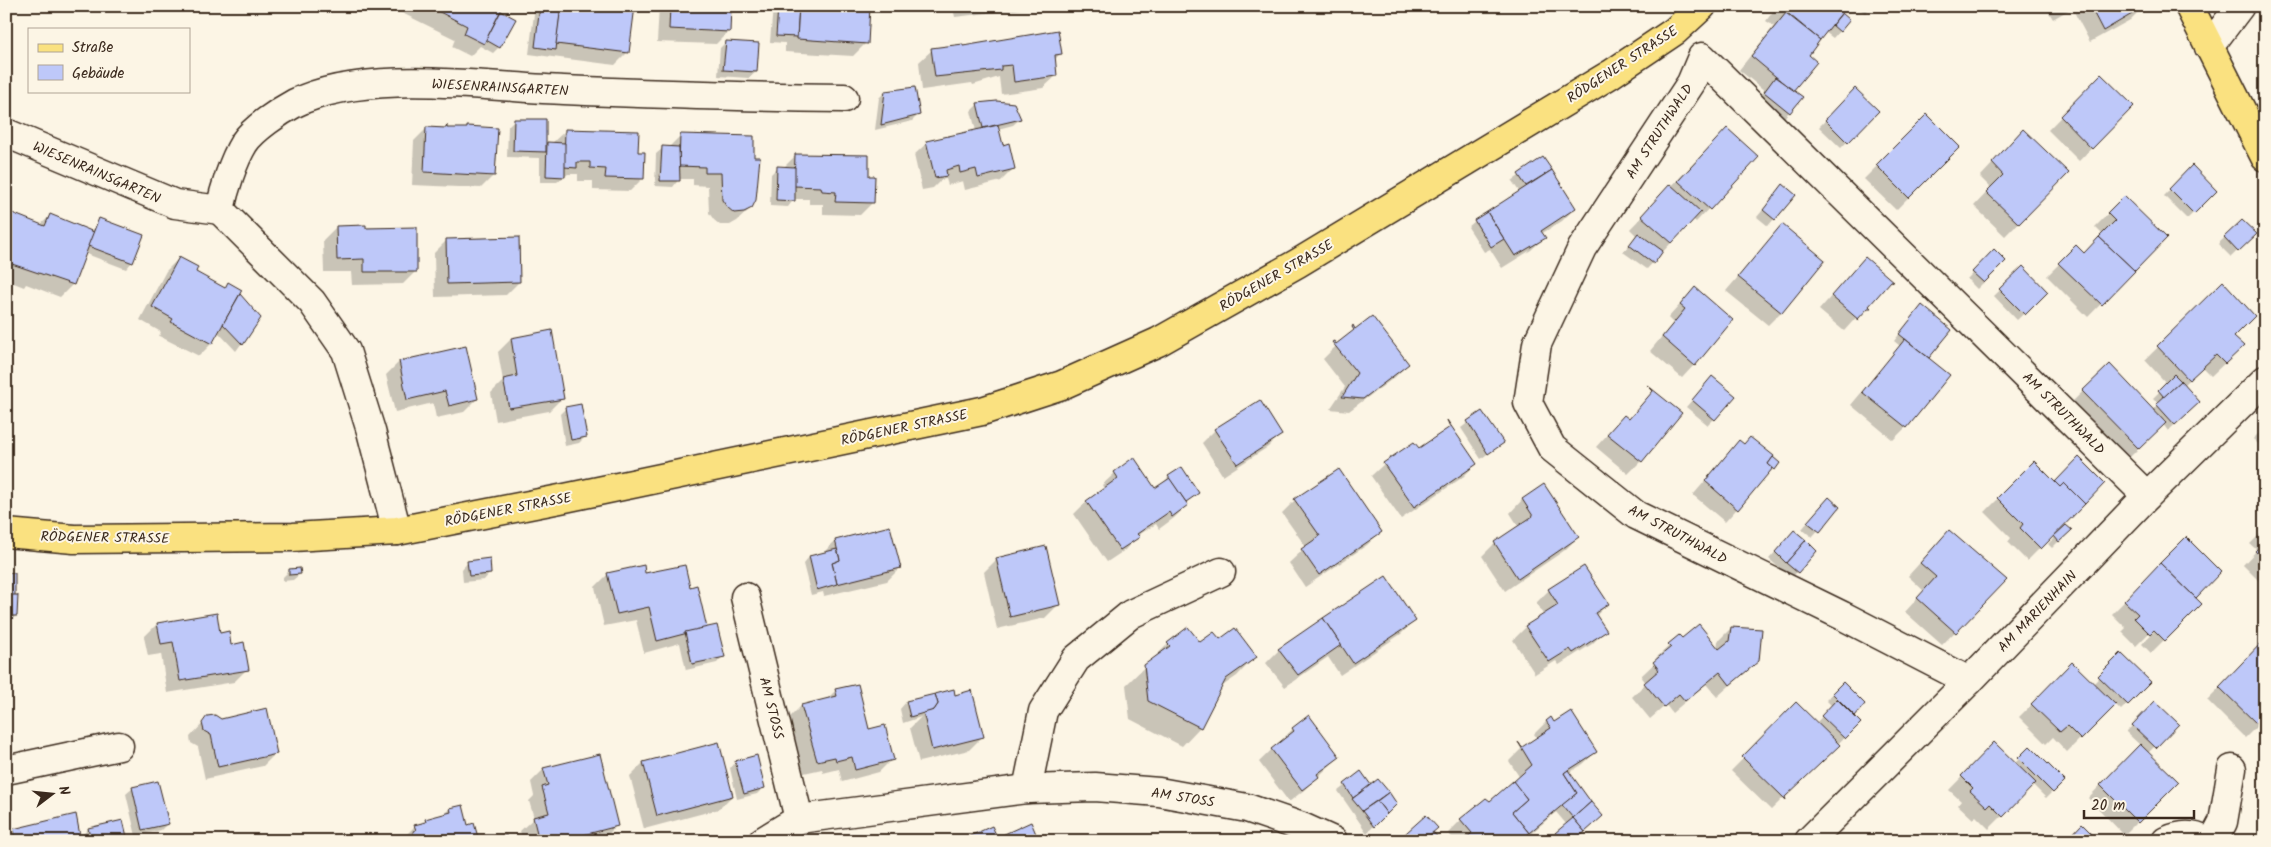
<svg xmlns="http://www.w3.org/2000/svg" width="2271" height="847" viewBox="0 0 2271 847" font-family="Kalam,sans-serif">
<rect width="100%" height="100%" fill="#fcf5e5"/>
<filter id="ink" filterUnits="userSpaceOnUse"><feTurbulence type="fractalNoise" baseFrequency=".02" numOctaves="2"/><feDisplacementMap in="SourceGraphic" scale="10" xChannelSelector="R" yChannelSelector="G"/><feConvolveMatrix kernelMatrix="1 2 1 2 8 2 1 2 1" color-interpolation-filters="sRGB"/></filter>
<g filter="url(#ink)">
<g fill="#0003">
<polygon points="395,6 502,6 500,12 499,47 493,53 480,46 470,56 452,47 455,39 394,9"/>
<polygon points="535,6 634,6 628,52 615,65 529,54"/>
<polygon points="659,6 730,6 729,31 716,44 657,42"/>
<polygon points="773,6 869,6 866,43 853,56 785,52 785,43 770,42"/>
<polygon points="949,6 1029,6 1027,8 955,17 953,8"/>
<polygon points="1777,6 1845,6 1840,13 1849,20 1833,38 1825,32 1807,55 1792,90 1789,112 1783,119 1758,99 1765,91 1739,70 1774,26 1766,21"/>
<polygon points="1856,6 1872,6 1865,13"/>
<polygon points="2045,6 2143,6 2143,7 2130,20 2090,42 2072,8 2053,19"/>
<polygon points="726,42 756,72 749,78 718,76 720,48"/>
<polygon points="962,47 1061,53 1054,60 1056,76 1043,88 1001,94 999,77 973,85 972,83 922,90 919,62 932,50"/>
<polygon points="2101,76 2132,106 2079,161 2048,130"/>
<polygon points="1855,90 1877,111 1841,148 1819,127"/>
<polygon points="885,92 918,115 912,121 875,130 879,98"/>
<polygon points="978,104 1020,119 1013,125 998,129 1002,146 1014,168 1001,181 965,190 963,181 948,185 946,179 941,180 933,188 922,190 914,155 927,143 976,131 971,111"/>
<polygon points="1927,116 1958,147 1896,210 1864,179"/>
<polygon points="514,120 545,143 552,143 565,131 637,153 643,178 630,191 593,190 593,181 578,181 578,174 568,174 557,182 540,182 540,158 507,157 508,126"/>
<polygon points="427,128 494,175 481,188 412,185 414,141"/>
<polygon points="1727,129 1757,157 1696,222 1693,219 1647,269 1623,252 1637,236 1630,229"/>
<polygon points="681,135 753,158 751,208 737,221 730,225 720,225 714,220 709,213 708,186 693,185 693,179 679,179 673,187 655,186 656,154 663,148 668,148"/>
<polygon points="2011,144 2067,173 2005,236 1974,206 1991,188 1980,177"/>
<polygon points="796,155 867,177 873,202 860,215 823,214 823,204 809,204 809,199 794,199 788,207 770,206 771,174 777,168 783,168"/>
<polygon points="1543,159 1550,170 1545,175 1575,208 1562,221 1541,234 1544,238 1531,250 1502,268 1490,249 1484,252 1468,227 1475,221 1520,193 1512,181"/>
<polygon points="2192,167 2216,191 2187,219 2164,196"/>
<polygon points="1783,186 1774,219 1768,226 1757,217"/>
<polygon points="2124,198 2166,238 2088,317 2047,276 2076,247 2083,255 2103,235 2095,227"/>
<polygon points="8,213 40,225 50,216 91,232 99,220 132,262 126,269 84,253 73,284 60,297 26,284 24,287 6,280"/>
<polygon points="2242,221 2255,234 2231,257 2218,244"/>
<polygon points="1782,226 1781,312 1768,325 1726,291"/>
<polygon points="336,227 415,228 416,271 403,284 352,285 351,272 324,272 323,240"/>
<polygon points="447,240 519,282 506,295 435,297 434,253"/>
<polygon points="1994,251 2005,261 1977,289 1967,279"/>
<polygon points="179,258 194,273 223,288 228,284 260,318 236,351 218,332 211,344 199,356 159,336 161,332 140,320 166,271"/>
<polygon points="1865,258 1890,280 1844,331 1819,310"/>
<polygon points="2023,268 2046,292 2017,320 1994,296"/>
<polygon points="2223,283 2232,337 2229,359 2211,376 2202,367 2183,385 2199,402 2168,431 2163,424 2126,461 2070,404 2110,365 2152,410 2159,404 2153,398 2167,384 2145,360"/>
<polygon points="1695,288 1694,365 1682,378 1650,351 1673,323 1668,318"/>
<polygon points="1916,313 1950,330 1927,358 1906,427 1893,440 1851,405 1900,346 1894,341"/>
<polygon points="511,339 562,398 549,411 496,421 491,393 503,381 498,352"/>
<polygon points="1336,346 1408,364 1395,377 1349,411 1330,409 1345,387 1323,359"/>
<polygon points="399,362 477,399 464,412 436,418 433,403 395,412 386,375"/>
<polygon points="1706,384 1714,419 1708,425 1686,407"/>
<polygon points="1653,392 1641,461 1628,474 1596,447 1624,416 1628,420"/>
<polygon points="1260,402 1281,434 1268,447 1223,476 1202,443 1215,430"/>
<polygon points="566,408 585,437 579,443 565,446 560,414"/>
<polygon points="1482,412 1502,442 1481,459 1461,428"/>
<polygon points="2265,427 2265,450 2253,439"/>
<polygon points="1739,442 1778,463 1725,522 1693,495"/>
<polygon points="1418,450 1476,464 1463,477 1401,519 1371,476 1384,464"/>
<polygon points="2034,463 2055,483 2084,504 2027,561 2008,542 2011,538 1985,512"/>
<polygon points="1115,473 1155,490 1169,477 1198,492 1185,503 1187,505 1174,518 1159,529 1156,524 1137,536 1125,550 1107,562 1074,514 1087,501 1104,489 1102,485"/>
<polygon points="1544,486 1578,537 1565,550 1505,591 1482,556 1495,543 1519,527 1510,513 1522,500"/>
<polygon points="1295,500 1380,532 1367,545 1305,587 1289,563 1306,547 1282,513"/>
<polygon points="1822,505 1839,507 1812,537 1802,529"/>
<polygon points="2066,526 2070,530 2052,548 2048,544"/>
<polygon points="889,527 900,568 887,581 824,596 823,592 811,595 803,564 809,557 822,554 835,541"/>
<polygon points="2265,529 2265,587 2243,565 2257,550 2250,544"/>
<polygon points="1788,538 1797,572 1791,578 1769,559"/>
<polygon points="2186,539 2219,572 2194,598 2200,604 2151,653 2142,644 2159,626 2157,625 2136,646 2122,632 2126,628 2112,614"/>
<polygon points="1936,545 2006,580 1942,645 1905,612 1924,591 1908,576"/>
<polygon points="997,559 1058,605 1045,618 997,629 984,572"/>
<polygon points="468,562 490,573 484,580 463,582 462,569"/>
<polygon points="290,570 300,574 293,580 283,581 283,577"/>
<polygon points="6,573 16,616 9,622 6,622"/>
<polygon points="608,574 644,574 689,588 706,629 723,656 717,663 686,670 680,643 644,653 636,620 604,626 595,587"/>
<polygon points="1385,578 1414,621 1401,634 1340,675 1328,657 1285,687 1266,663 1279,650"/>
<polygon points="1549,590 1608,603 1596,616 1605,631 1592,644 1559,665 1556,661 1535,674 1513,640 1526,627 1544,616 1536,603"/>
<polygon points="216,615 219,635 247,669 234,682 167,693 161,654 148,656 144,637 157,624"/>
<polygon points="1731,628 1758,660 1717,697 1706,684 1672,713 1666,705 1650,719 1632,697 1646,683 1641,676 1658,660 1656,658 1679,637 1682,640 1717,649 1718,641"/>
<polygon points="1188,629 1199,644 1220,641 1255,657 1237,676 1221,687 1200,727 1182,746 1130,719 1126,685 1168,644"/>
<polygon points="2264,642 2265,718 2245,738 2207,700"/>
<polygon points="2121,655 2149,682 2121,710 2115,704 2067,752 2053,737 2046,744 2019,717 2072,664 2093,684"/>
<polygon points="1843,683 1863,704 1852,716 1859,723 1771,810 1731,771 1796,705 1816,723 1832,706 1826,700"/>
<polygon points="836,690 892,759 879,772 842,782 839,769 823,773 822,769 804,773 788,719 801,706 826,700"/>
<polygon points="953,691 954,696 982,737 969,750 919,762 910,728 921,717 903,723 900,709 906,702"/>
<polygon points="2155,703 2177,724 2148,753 2177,782 2124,835 2088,798 2140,745 2126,732"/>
<polygon points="208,718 276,753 263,766 205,779 198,747 191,743 190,737"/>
<polygon points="1547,721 1596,752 1583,764 1569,773 1601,816 1573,841 1550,840 1567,825 1556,812 1522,841 1455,841 1448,833 1461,820 1489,803 1520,778 1509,761 1522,748 1537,738 1534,734"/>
<polygon points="1293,729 1339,757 1304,790 1289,802 1259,762"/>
<polygon points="718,744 732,796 719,809 644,829 630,776 643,763"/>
<polygon points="1994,744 2014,764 2030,748 2063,781 2046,798 2033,785 1989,829 1976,816 1973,819 1958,805 1961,801 1949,790"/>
<polygon points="736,762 763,788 757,794 737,799 730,768"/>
<polygon points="544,769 616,826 604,839 596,841 523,841 520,831 534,818 529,801 534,796 531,782"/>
<polygon points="1361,773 1371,787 1378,781 1395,804 1367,833 1338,791"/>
<polygon points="133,788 167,824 161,830 136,836 126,794"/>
<polygon points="462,807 467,826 477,841 400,841 415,826 426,820 444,815 450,809"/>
<polygon points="88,829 127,841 6,841 6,837 13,830 80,838"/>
<polygon points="1671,837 1675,841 1667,841"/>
</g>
<g fill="#bec8f9" stroke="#3b2a1e">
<polygon points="428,6 503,6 484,44 464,34 467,26"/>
<polygon points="540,6 561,6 556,50 535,47"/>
<polygon points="561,6 635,6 629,53 556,44"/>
<polygon points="670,6 731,6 730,32 669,29"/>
<polygon points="778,6 799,6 797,37 776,36"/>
<polygon points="799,6 870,6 868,44 797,39"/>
<polygon points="1779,6 1847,6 1820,40"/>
<polygon points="2090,6 2144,6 2144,7 2103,31"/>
<polygon points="501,11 516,19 500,48 486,40"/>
<polygon points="1786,13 1820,40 1809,55 1817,62 1793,91 1751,56"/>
<polygon points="1842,13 1850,20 1840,32 1832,25"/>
<polygon points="1058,30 1062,54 1055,55 1057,76 1014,82 1012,65 1001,66 1001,70 935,77 931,48 963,44 963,46"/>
<polygon points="726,41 759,43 757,72 723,70"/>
<polygon points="2101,74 2134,106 2092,149 2060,116"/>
<polygon points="1775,77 1803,97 1790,113 1764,92"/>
<polygon points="915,87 920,115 881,125 885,91"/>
<polygon points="1855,88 1879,111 1848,143 1825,120"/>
<polygon points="997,101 1014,103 1021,119 983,128 977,103"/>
<polygon points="1927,114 1960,147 1909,198 1876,165"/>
<polygon points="514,119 546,119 546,152 513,151"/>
<polygon points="447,125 447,128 467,128 467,126 498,128 495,176 424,172 426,127 446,128"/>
<polygon points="998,125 1003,145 1009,143 1015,169 978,178 976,169 960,173 959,166 946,170 947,176 935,178 926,141"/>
<polygon points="1727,128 1759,157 1710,210 1678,181"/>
<polygon points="565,129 639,131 638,152 645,152 644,179 605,178 606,169 590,168 590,162 577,162 577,168 564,167"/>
<polygon points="2023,129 2069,173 2019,224 1986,192 2003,175 1992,163"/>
<polygon points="680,134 754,136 754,157 760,157 756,200 752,208 744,212 734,213 727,207 722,200 721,173 705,173 705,167 679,166"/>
<polygon points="547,142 565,143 565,177 546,176"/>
<polygon points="662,146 679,147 680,181 660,181"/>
<polygon points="795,154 869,155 869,176 875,176 874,203 835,202 836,192 822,191 821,187 794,186"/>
<polygon points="1543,157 1552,170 1526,186 1518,174"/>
<polygon points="2192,165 2217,191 2194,214 2169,189"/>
<polygon points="777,166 795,167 795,201 776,200"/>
<polygon points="1552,170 1576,208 1541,231 1546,238 1515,256 1487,212"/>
<polygon points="1670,184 1701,212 1672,243 1641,216"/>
<polygon points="1783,184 1796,195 1775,220 1763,210"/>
<polygon points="2124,196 2167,238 2135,271 2099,237 2115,221 2107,213"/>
<polygon points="7,211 45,226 50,214 94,232 74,285 6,262 6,246 9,238 6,237"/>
<polygon points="1487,212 1504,239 1491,247 1474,220"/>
<polygon points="99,218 144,235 133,263 88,246"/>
<polygon points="2242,220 2257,234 2238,252 2224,237"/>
<polygon points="1782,224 1825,260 1782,313 1738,277"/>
<polygon points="366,225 366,228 417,227 417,272 364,272 364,259 337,260 336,226"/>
<polygon points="1638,233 1663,251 1654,264 1629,245"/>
<polygon points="519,237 520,282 447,284 446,239"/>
<polygon points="2099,237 2135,271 2102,305 2058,263 2076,245 2084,253"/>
<polygon points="1994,249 2006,261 1984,283 1972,272"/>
<polygon points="179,257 198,267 196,272 225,288 228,282 242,290 212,344 171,322 173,319 152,307"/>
<polygon points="1865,257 1894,282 1891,281 1869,306 1871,308 1868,308 1858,319 1860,321 1831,296"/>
<polygon points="2023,266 2048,292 2025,315 1999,289"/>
<polygon points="2223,281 2255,316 2234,337 2244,346 2225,364 2216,355 2189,380 2157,346"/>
<polygon points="1695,287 1733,320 1695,366 1662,337 1685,309 1680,305"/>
<polygon points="240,294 261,318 243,345 223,324"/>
<polygon points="1922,305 1952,330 1929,358 1899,334"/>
<polygon points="1372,316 1409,364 1363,399 1342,397 1357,373 1332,342 1334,341 1336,344 1354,330 1352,327 1353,325 1355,329"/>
<polygon points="552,330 564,399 509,408 503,379 517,376 511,338"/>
<polygon points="1905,339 1950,375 1907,428 1862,392"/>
<polygon points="466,346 478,399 449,406 445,391 407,400 399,361"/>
<polygon points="2110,364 2166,423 2139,449 2082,391"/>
<polygon points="2174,374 2181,381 2164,397 2158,390"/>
<polygon points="1712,376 1736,396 1715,420 1692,400"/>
<polygon points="2181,381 2200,402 2175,425 2156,404"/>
<polygon points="1647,385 1682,413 1642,462 1607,434 1624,415 1629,419 1653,391"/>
<polygon points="1260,400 1282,435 1237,464 1214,429"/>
<polygon points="581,404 587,437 571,440 565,407"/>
<polygon points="1482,411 1504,443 1488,454 1467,421"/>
<polygon points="1447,420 1477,464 1414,507 1383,463 1414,442 1419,448 1450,427"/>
<polygon points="1750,437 1774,456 1768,464 1773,468 1738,510 1705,481 1739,440 1744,444"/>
<polygon points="1134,457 1155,488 1170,478 1188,505 1172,517 1169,512 1137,534 1140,537 1120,550 1086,501 1118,478 1114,472"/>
<polygon points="1773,457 1780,463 1775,470 1768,464"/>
<polygon points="2079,457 2105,483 2085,504 2064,483 2060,487 2055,482"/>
<polygon points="2034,461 2060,487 2064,483 2085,504 2041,549 2020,528 2023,524 1997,498"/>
<polygon points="1182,467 1199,493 1186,502 1168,476"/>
<polygon points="1339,469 1382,532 1319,575 1301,549 1320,536 1294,499"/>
<polygon points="1544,484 1579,537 1518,579 1494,542 1533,516 1522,499"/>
<polygon points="1829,497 1840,507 1820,532 1807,522"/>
<polygon points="2066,525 2072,530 2059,542 2054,536"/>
<polygon points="890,526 901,568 837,584 832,563 840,560 835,540"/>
<polygon points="1794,530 1806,540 1786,563 1775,552"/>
<polygon points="1949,530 2007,580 1956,633 1917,598 1936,577 1920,563"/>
<polygon points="2186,537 2221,572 2196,598 2160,563"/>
<polygon points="1806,540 1817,551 1798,573 1786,563"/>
<polygon points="2265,541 2265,561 2255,551"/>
<polygon points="1046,546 1060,605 1010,617 996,558"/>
<polygon points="837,549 840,560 832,563 837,584 817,590 809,556"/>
<polygon points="490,558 491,574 469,576 467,561"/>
<polygon points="2160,563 2202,604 2165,641 2154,630 2150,634 2134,618 2138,614 2124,601"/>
<polygon points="644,565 645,573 685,565 690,587 697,585 707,628 657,641 649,607 617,614 607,573"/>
<polygon points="1584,566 1609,604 1595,613 1607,631 1573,653 1570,649 1549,662 1525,626 1558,605 1548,589"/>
<polygon points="300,568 301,574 289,575 289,569"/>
<polygon points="6,572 15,573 15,596 6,595"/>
<polygon points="1386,576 1416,621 1353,663 1323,618"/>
<polygon points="6,595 18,595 17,616 6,616"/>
<polygon points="217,613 220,633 229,631 231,645 244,642 249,670 180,681 173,642 161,644 157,623"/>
<polygon points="1323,618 1341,645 1298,675 1278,649"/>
<polygon points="1699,624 1719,649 1729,641 1731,627 1762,629 1759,661 1730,685 1720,672 1685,701 1679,694 1664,707 1644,683 1659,670 1653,662 1671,647 1668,644 1679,635 1682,638"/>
<polygon points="717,625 725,657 692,664 685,632"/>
<polygon points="1188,627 1200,642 1214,632 1220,639 1235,628 1257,657 1226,679 1201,728 1148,701 1144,665 1170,646 1167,643"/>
<polygon points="2264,640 2265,720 2259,726 2219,687"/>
<polygon points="2121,653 2151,682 2128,705 2098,676"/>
<polygon points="2072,662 2116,705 2081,740 2067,726 2060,732 2031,704"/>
<polygon points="1843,682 1865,704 1855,716 1832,693"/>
<polygon points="858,684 869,729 885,725 894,760 855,770 852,757 836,761 835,757 817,761 801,705 837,696 835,689"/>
<polygon points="954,689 955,695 972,690 984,737 932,750 923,712 934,710 938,704 935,694"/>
<polygon points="935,694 938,704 934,710 910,717 906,701"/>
<polygon points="1837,699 1861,723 1845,739 1821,716"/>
<polygon points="2155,701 2179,724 2156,748 2132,725"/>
<polygon points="1796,702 1840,745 1785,797 1786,800 1742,757"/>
<polygon points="267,708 277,754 218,767 211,735 204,731 202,723 207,716 215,715 221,719"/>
<polygon points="1571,711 1597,752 1564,773 1577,793 1529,833 1512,812 1527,799 1513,782 1532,765 1518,742 1522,747 1551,728 1546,721 1551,717 1554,722"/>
<polygon points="1309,715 1340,757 1317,774 1319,777 1302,790 1271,749 1294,731 1292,728"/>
<polygon points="719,742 733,796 657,816 643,762"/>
<polygon points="1994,742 2036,783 2003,817 1990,804 1987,807 1970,791 1973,788 1961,776"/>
<polygon points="2140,744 2179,782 2138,823 2100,785"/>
<polygon points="2030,746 2065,781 2053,793 2018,758"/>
<polygon points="600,754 618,826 560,841 539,841 533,817 549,813 542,787 548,785 543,768"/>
<polygon points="757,755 765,788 744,794 735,761"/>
<polygon points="1568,770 1591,802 1573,818 1562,805 1577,793 1564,773"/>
<polygon points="1361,771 1371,785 1353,798 1344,784"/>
<polygon points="1378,779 1389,792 1362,811 1352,799"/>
<polygon points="158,781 169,824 142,830 132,787"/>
<polygon points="1513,781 1527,799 1512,812 1529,833 1522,841 1463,841 1472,833 1460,819 1486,798 1490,801"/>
<polygon points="1389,792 1397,804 1387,814 1377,801"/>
<polygon points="1377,801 1387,814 1374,827 1362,811"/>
<polygon points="1591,802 1603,816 1585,832 1573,818"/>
<polygon points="463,805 468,825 474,823 479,841 415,841 413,831 416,830 414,825 426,822 425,819 451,812 450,808"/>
<polygon points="76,814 81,841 15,841 13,829"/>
<polygon points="1426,815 1438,828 1423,841 1397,841"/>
<polygon points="1573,818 1585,832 1574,841 1562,841 1555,833"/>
<polygon points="123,820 128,841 88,841 90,837 88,828"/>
<polygon points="1031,822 1039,841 1000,841 998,837"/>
<polygon points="2082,824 2099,841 2066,841"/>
<polygon points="992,826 999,841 962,841 961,840"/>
<polygon points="1433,832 1441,841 1423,841"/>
<polygon points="506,835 508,841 483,841"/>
</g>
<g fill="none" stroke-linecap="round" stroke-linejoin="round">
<defs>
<g id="minor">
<polyline points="2209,47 2240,6"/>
<path d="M6 133 175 204 220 210C224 190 233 161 244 143 253 129 280 111 295 103 366 68 486 87 564 90 658 94 751 97 844 98"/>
<polyline points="220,210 312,302 346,351 371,431 397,531"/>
<polyline points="745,597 799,819"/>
<polyline points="1969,681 1843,616 1636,515 1552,448 1528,403 1537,344 1582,248 1691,83 1702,57 2147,496"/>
<polyline points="6,770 119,746"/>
<polyline points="1027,789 1043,711 1076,659 1131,614 1221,572"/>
<polyline points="763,841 799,819 1027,789 1095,787 1159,792 1247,808 1302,827 1333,841"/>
<polyline points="1809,841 1969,681 2147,496 2265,380"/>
<path d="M2166 841C2179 835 2192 833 2205 841"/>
<polyline points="2213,841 2223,822 2232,769"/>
</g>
<g id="major">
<polyline points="2189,6 2265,157"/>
<polyline points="6,533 74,539 293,537 397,531 560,499 982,411 1062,385 1158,342 1298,263 1611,74 1675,31 1702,6"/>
</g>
</defs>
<use href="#minor" stroke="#3b2a1e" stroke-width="31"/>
<use href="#major" stroke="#3b2a1e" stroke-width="31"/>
<use href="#minor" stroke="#fcf5e5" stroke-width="28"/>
<use href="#major" stroke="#fae180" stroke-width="28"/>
</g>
</g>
<g text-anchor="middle" stroke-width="4" stroke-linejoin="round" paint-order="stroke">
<g font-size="14" fill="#3b2a1e" stroke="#fcf5e5">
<text transform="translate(1622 64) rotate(-33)" y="5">RÖDGENER STRASSE</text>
<text transform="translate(500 87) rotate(3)" y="5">WIESENRAINSGARTEN</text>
<text transform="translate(1659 131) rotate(-57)" y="5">AM STRUTHWALD</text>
<text transform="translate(97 172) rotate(23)" y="5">WIESENRAINSGARTEN</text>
<text transform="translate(1276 275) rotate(-30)" y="5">RÖDGENER STRASSE</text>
<text transform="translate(2064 413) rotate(45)" y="5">AM STRUTHWALD</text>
<text transform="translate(904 427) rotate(-12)" y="5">RÖDGENER STRASSE</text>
<text transform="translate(508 509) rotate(-11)" y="5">RÖDGENER STRASSE</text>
<text transform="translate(1678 534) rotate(28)" y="5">AM STRUTHWALD</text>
<text transform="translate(105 537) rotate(1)" y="5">RÖDGENER STRASSE</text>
<text transform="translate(2037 611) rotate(-46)" y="5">AM MARIENHAIN</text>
<text transform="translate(772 708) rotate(76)" y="5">AM STOSS</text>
<text transform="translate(1183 797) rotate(9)" y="5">AM STOSS</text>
</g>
</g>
<rect width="2271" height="847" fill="none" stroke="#fcf5e5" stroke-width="25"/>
<rect x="12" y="12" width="2246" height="822" fill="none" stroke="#3b2a1e" stroke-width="2" filter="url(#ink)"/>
<rect x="28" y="28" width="162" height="65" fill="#fcf5e5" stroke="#afa495"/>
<rect x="38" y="44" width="25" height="8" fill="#fae180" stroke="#afa495"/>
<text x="72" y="52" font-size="15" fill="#3b2a1e">Straße</text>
<rect x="38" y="65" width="25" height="15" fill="#bec8f9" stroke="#afa495"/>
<text x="72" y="78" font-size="15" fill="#3b2a1e">Gebäude</text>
<g transform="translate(52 794) rotate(74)" stroke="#fcf5e5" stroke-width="4" paint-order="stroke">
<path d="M0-4L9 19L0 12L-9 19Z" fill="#3b2a1e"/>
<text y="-8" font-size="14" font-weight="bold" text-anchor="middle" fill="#3b2a1e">N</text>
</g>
<path d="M2084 810v8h110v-8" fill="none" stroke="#3b2a1e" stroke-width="2.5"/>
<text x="2091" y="810" font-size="15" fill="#3b2a1e" stroke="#fcf5e5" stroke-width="4" paint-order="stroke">20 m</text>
</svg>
